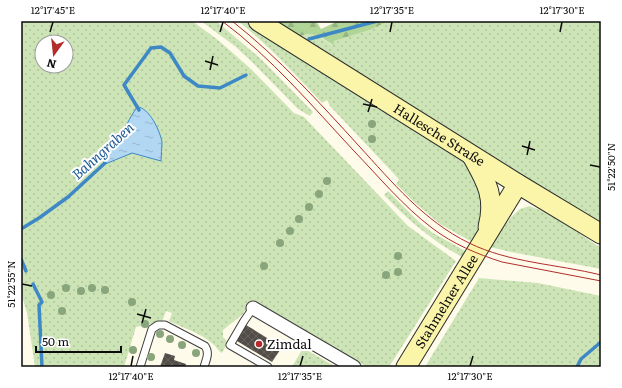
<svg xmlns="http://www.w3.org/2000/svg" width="622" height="388" viewBox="0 0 622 388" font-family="Literata,serif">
<defs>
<pattern id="grass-dots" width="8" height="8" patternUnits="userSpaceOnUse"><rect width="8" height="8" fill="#cde5b6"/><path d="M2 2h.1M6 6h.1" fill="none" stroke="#afc39b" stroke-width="1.8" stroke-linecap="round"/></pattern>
<pattern id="forest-firs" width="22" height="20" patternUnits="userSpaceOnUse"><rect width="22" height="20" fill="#b0d597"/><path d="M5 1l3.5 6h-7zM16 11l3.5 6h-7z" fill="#96b681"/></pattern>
<pattern id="water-ripples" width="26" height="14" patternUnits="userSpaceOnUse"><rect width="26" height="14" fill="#b2d7f2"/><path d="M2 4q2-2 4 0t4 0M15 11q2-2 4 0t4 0" fill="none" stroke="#98b7ce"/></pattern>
<pattern id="building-cross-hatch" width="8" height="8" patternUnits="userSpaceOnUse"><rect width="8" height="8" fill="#534d48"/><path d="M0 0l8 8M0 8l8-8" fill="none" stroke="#67625e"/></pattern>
</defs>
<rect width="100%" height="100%" fill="#fefbea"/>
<g fill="url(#grass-dots)" fill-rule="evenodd">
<path d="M21 21H192L218 40 251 69 294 113 304 117 408 226 456 261 389 367H367L251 301 243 314 223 330V337L228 342 222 353C218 351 217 347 213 344 201 333 183 328 169 321L172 313 166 311 162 322 136 327 124 367H35L27 313 21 293ZM42 42H66V66H42Z"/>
<polygon points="201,21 216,21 261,59 313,112 310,116 298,109 254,64 236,47"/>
<path d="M238 21H244L444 146 466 165 482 182 483 219 472 242 440 224 414 202 396 184 399 180 396 176 330 106 327 100 322 103C295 74 269 46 238 21Z"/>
<polygon points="389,21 601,21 601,225 298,37 313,33 332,45 334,41 370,30"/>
<path d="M388 191 419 222 433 233 467 252 464 258C433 242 408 220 384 195Z"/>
<path d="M529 206C555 214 578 233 601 248V269L511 252 490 247 511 217 520 209Z"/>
<polygon points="479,278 538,283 601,296 601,367 425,367"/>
<polygon points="303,348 336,367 292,367"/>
</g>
<path fill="url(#forest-firs)" d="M274 21H316L321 29 338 21H389L370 30 334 41 333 45C318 36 316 30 298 37Z"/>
<path fill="url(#water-ripples)" stroke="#3d88c5" d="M137 107C149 107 160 131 162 142 162 148 161 155 161 161L132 153 103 165C107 144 117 141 127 124 130 118 133 113 137 107Z"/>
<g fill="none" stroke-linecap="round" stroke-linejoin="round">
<g stroke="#3d88c5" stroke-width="3.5">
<polyline points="309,39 377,21"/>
<polyline points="139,110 124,85 151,48 161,47 170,53 184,76 198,86 220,88 246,75"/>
<polyline points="21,229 39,218 68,197 105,163"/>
<polyline points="21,259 26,271"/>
<polyline points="33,284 42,302 39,305 42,367"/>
<polyline points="577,367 581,359 601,342"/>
</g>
</g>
<g fill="url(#building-cross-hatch)">
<polygon points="246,325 282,347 272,362 237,341"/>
<polygon points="165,353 175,356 174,360 186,364 185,367 160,367"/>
</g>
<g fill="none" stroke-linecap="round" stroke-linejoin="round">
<defs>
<g id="lane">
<polyline points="253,308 244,321 230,345 268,367"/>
<path d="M140 367 152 329 158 325H165L205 346C210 353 206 360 204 367"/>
</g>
<polyline id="street" points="253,308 354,367"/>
<g id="secondary">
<path id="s1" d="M258 21 518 184 601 234"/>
<path d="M472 156C486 181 496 197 488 227"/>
<path id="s2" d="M406 367 518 184"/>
</g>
</defs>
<use href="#lane" stroke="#3e3e3e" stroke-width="9"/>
<use href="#street" stroke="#3e3e3e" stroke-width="15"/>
<use href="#secondary" stroke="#2d2d2d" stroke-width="21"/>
<use href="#lane" stroke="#fff" stroke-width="7"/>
<use href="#street" stroke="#fff" stroke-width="13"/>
<use href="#secondary" stroke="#faf5a8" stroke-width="19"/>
<g stroke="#b22c2c" stroke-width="1">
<path d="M222 21C272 58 312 106 354 151 379 177 403 206 432 228 453 244 477 254 502 262L601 281"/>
<path d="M232 21C279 58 319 102 359 146 392 182 424 221 469 243 510 263 557 264 601 275"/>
</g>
</g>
<g fill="#89a57b">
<circle cx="372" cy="124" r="4"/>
<circle cx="372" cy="139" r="4"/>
<circle cx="327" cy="181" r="4"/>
<circle cx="319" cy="194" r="4"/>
<circle cx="309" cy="207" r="4"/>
<circle cx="299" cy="219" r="4"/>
<circle cx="290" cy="231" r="4"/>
<circle cx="280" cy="243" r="4"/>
<circle cx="398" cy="256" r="4"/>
<circle cx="264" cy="266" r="4"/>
<circle cx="398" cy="272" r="4"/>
<circle cx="386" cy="275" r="4"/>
<circle cx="66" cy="288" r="4"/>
<circle cx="92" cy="288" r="4"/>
<circle cx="105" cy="290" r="4"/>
<circle cx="81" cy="291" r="4"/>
<circle cx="51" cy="295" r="4"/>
<circle cx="132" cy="302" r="4"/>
<circle cx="62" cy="311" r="4"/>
<circle cx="145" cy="324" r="4"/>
<circle cx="160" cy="334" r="4"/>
<circle cx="170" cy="339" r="4"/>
<circle cx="182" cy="345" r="4"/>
<circle cx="133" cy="350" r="4"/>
<circle cx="196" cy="353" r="4"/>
<circle cx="151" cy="357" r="4"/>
</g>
<path fill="none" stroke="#0b0b0b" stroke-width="1.5" d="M50 32 53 22M220 32 223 22M390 32 392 22M560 32 562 22M205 61 218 65M210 70 213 56M363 104 377 107M368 112 372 99M522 146 535 150M527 155 530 141M590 165 600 167M22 284 32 286M137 314 151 318M142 323 146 309M131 366 133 356M300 366 303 356M470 366 473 356"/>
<circle fill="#b22c2c" stroke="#fff" stroke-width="1.5" cx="259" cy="344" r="4"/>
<g text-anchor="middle" stroke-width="4" stroke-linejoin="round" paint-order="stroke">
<g font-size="13" fill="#0b0b0b" stroke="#fff">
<text dy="5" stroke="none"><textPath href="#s1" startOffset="214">Hallesche Straße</textPath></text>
<text dy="5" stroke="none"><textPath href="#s2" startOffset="77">Stahmelner Allee</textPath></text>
</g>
<g font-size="13" fill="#0b0b0b" stroke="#fff" text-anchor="start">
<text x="267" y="349">Zimdal</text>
</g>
<g font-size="14" font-style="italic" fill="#1d5a94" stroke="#fff">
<text transform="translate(103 151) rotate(-42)" y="5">Bahngraben</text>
</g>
</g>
<rect width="622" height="388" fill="none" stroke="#ffffff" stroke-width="44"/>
<g transform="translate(54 54) rotate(195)"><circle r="19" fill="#ffffff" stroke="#9d9d9d"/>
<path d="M0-3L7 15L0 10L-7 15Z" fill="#b22c2c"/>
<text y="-6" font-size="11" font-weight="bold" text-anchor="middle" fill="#0b0b0b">N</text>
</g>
<path d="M36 346v6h85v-6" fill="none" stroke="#0b0b0b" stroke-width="2"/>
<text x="42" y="346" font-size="12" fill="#0b0b0b" stroke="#ffffff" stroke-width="3" paint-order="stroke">50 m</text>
<rect x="22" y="22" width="578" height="344" fill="none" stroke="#0b0b0b" stroke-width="1.5"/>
<g font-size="10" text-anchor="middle" fill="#0b0b0b">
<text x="53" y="14">12°17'45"E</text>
<text x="223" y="14">12°17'40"E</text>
<text x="392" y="14">12°17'35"E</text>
<text x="562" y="14">12°17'30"E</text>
<text transform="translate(611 167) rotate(-90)" y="4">51°22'50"N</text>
<text transform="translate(11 284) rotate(-90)" y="4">51°22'55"N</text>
<text x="131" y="380">12°17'40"E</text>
<text x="300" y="380">12°17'35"E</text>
<text x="470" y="380">12°17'30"E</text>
</g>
</svg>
